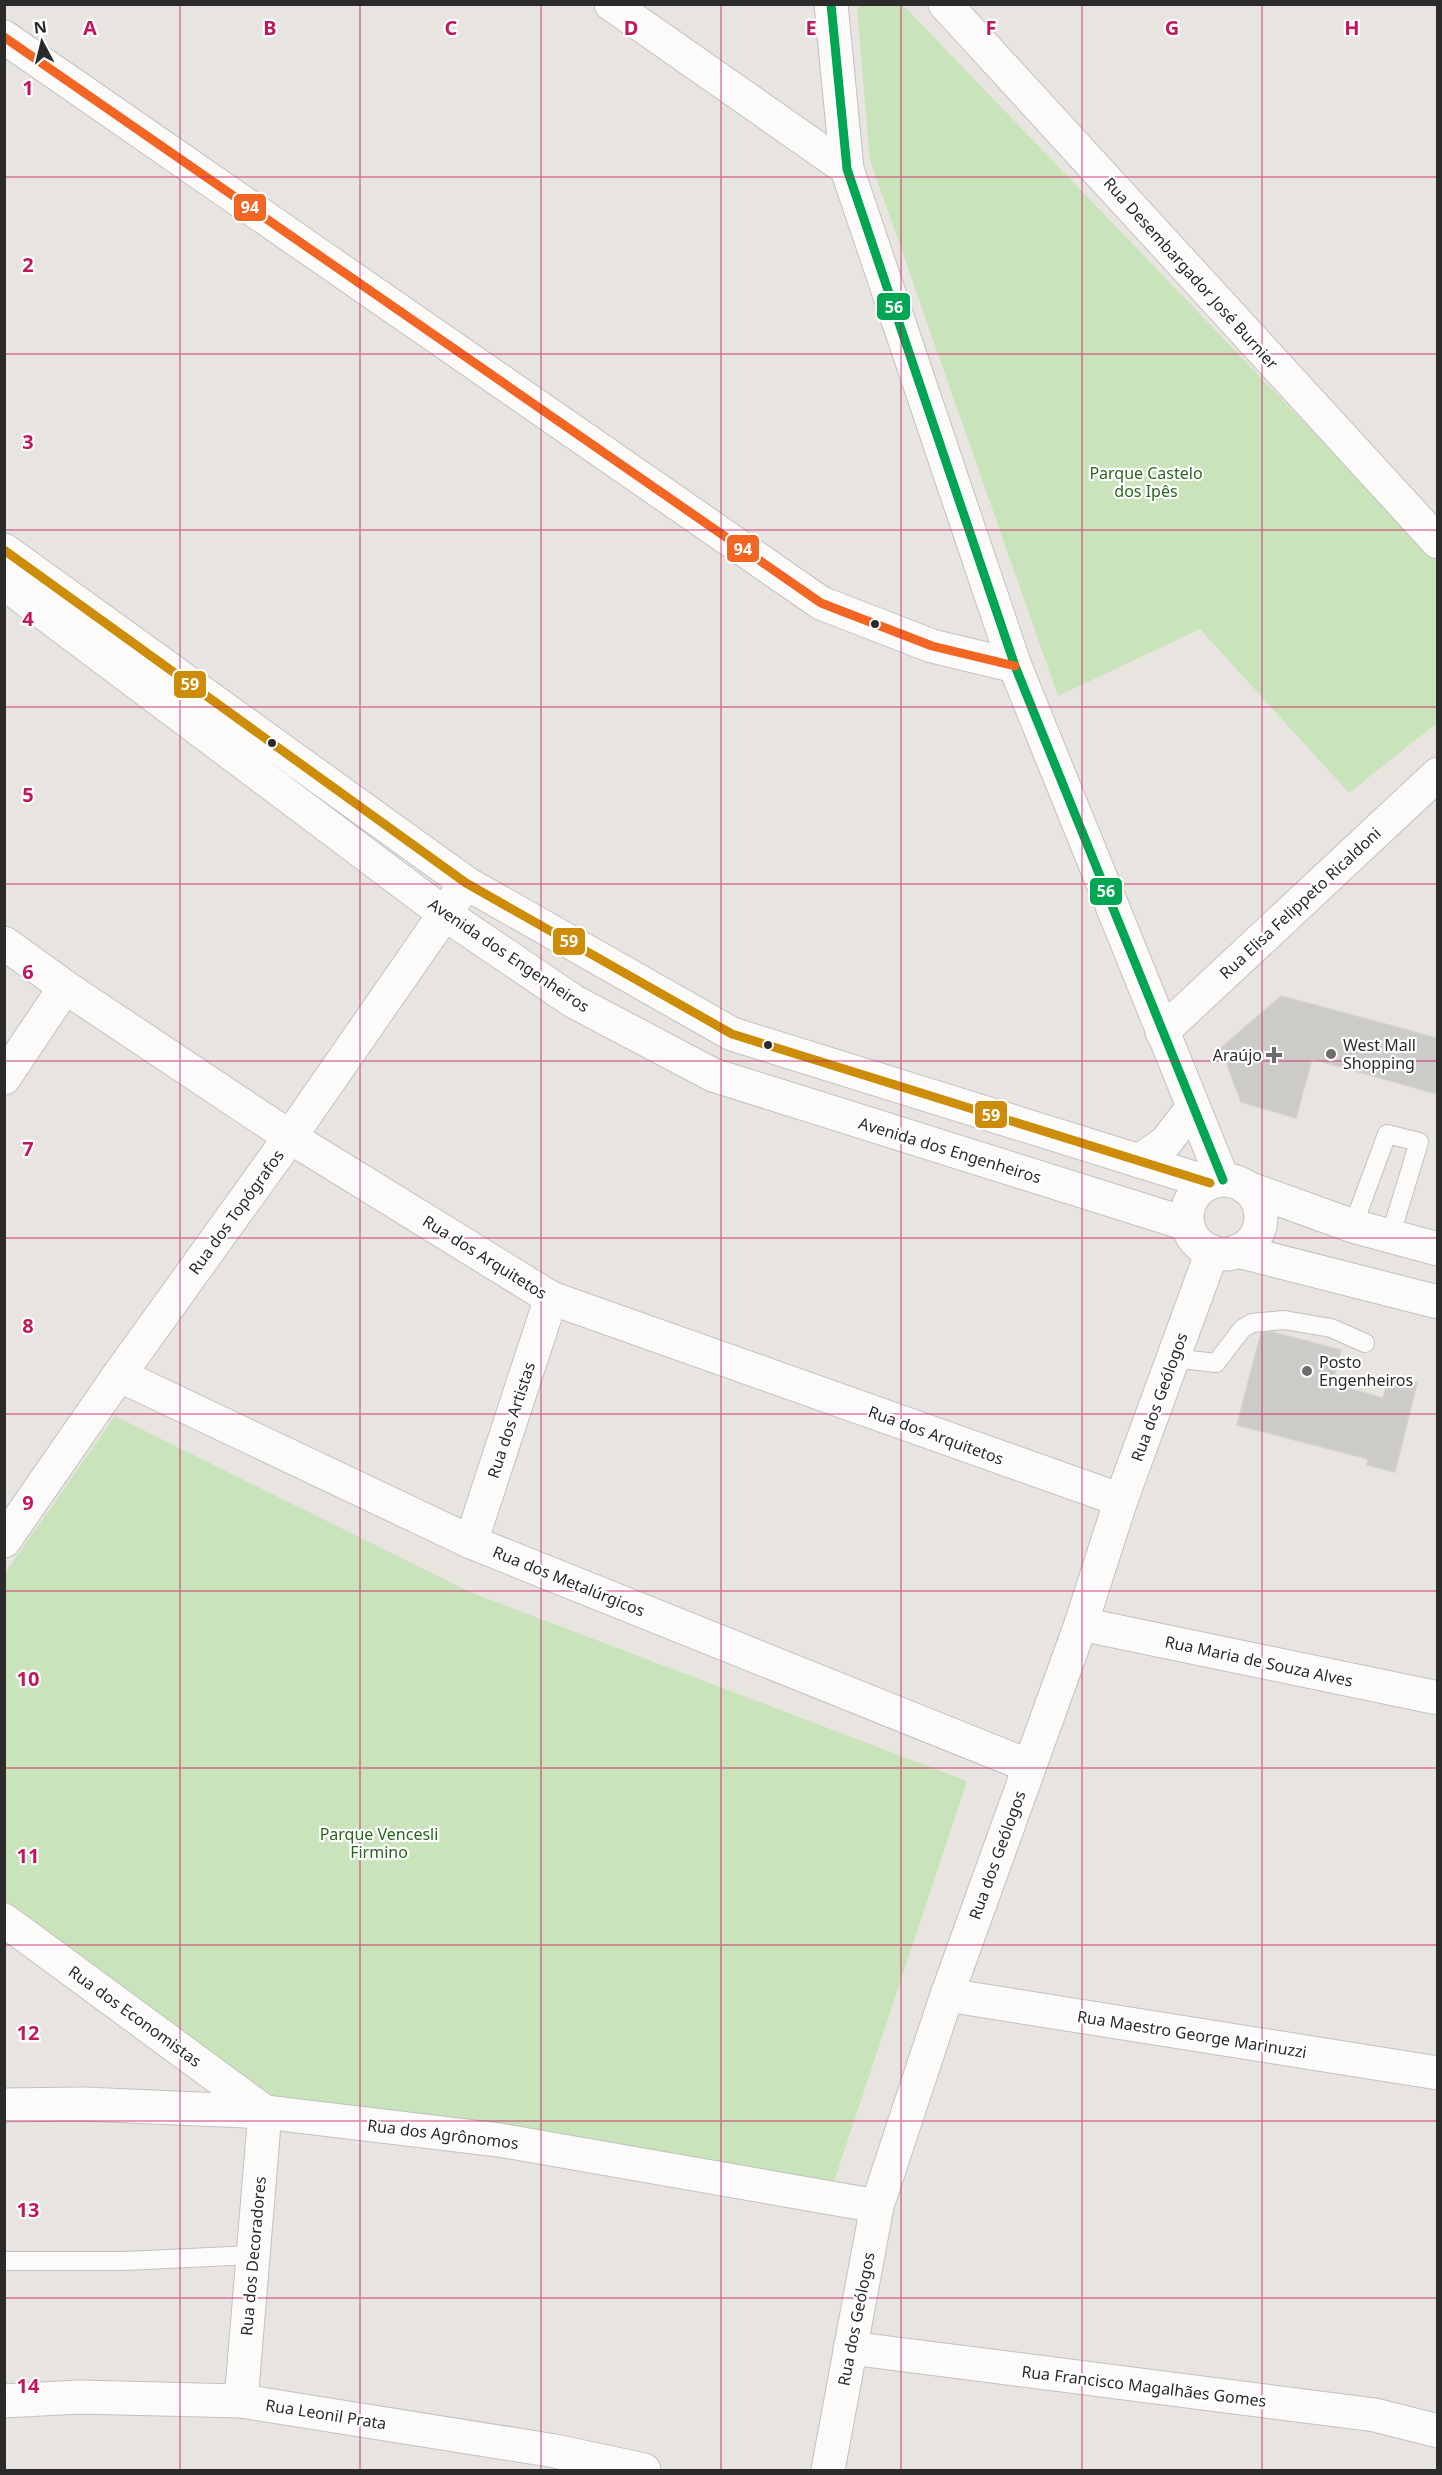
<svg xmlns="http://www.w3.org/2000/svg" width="1442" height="2475" viewBox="0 0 1442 2475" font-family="'Noto Sans',sans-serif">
<rect width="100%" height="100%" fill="#e8e5e0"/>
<g fill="#c9e3ba">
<polygon points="861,5 903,5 1437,561 1437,723 1349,793 1200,629 1058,696 870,160 857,9"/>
<polygon points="115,1416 470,1592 967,1781 834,2182 275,2098 5,1901 5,1573"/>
</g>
<g fill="#cdcbc7" stroke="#d3d1cc" stroke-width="1.5">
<polygon points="1281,996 1437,1038 1437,1094 1312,1059 1296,1118 1241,1102 1221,1048"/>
<polygon points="1272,1332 1341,1350 1332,1384 1383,1398 1389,1376 1417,1383 1395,1472 1367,1465 1368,1459 1237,1425 1261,1333"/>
</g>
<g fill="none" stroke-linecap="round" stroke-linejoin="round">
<defs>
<g id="lane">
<polyline points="1353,1226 1387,1134 1419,1142 1390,1237"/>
<polyline points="1173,1358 1216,1363 1242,1329 1252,1323 1284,1320 1331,1328 1365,1343"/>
<polyline points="4,2261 124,2261 253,2255"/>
</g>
<g id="street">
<polyline points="611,4 847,169"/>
<polyline points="831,4 847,169 1015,666 1223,1180"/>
<polyline points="945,4 1438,542"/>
<polyline points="4,37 821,603 932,646 1015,666"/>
<polyline points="4,943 65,987 290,1137 551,1298 1121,1500"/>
<polyline points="1162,1032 1438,774"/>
<polyline points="4,1078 65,987"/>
<polyline points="119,1375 471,1542 1029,1766"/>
<polyline points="4,1541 119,1375 290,1137 466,883"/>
<polyline points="471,1542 551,1298"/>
<polyline points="1081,1624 1438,1698"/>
<polyline points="4,1920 265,2112"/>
<polyline points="947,1995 1438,2073"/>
<polyline points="4,2105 84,2104 265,2112 499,2140 877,2206"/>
<polyline points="850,2348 1375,2415 1438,2431"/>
<polyline points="241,2401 265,2112"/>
</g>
<g id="secondary">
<polyline points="4,550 466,883 732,1034 1210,1183"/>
<polyline points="4,583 445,914 573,1001 713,1075 1187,1224"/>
<polyline points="1139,1161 1166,1142 1193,1107"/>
<circle cx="1224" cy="1217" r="37"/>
<polyline points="1245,1187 1353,1226 1438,1249"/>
<polyline points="1238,1251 1438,1302"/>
<polyline points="4,2401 79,2397 241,2401 555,2451 644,2470"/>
<polyline points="828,2470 877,2206 947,1995 1081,1624 1121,1500 1212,1252"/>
</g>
</defs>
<use href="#lane" stroke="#c2c1c1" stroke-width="20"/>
<use href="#street" stroke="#c2c1c1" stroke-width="35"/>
<use href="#secondary" stroke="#c2c1c1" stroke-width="35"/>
<use href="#lane" stroke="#fcfbfa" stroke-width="18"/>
<use href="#street" stroke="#fcfbfa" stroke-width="33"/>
<use href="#secondary" stroke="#fcfbfa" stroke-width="33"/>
<defs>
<polyline id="bus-1" points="4,550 466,883 732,1034 1210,1183"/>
<polyline id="bus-2" points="831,4 847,169 1015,666 1223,1180"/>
<polyline id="bus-3" points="4,37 821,603 932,646 1015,666"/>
</defs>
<use href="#bus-1" stroke="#fff" stroke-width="14"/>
<use href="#bus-2" stroke="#fff" stroke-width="14"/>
<use href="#bus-3" stroke="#fff" stroke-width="14"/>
<use href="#bus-1" stroke="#ce8d09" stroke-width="9"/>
<use href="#bus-2" stroke="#00a651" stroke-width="9"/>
<use href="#bus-3" stroke="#f26522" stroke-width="9"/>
</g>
<path fill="none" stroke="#c2185b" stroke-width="1.5" stroke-opacity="0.55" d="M180 4V2470M360 4V2470M541 4V2470M721 4V2470M901 4V2470M1082 4V2470M1262 4V2470M4 177H1438M4 354H1438M4 530H1438M4 707H1438M4 884H1438M4 1061H1438M4 1238H1438M4 1414H1438M4 1591H1438M4 1768H1438M4 1945H1438M4 2121H1438M4 2298H1438"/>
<g fill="#2b2b2b" stroke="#fff" stroke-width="2">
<circle cx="875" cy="624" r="5"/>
<circle cx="272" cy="743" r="5"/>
<circle cx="768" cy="1045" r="5"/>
</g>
<g fill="#6d6c6a" stroke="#fff" stroke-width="2">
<circle cx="1331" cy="1054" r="6"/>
<path d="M1271 1046h6v6h6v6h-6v6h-6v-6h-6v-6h6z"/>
<circle cx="1307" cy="1371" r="6"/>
</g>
<g text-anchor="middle" stroke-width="4.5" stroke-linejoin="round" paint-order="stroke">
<g font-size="16" fill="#2b2b2b" stroke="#fff">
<text transform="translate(1191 273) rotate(48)" y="6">Rua Desembargador José Burnier</text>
<text transform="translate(1300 903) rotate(-43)" y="6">Rua Elisa Felippeto Ricaldoni</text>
<text transform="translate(509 955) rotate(34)" y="6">Avenida dos Engenheiros</text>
<text transform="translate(950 1150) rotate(17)" y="6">Avenida dos Engenheiros</text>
<text transform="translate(236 1212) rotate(-54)" y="6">Rua dos Topógrafos</text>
<text transform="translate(485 1257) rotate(32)" y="6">Rua dos Arquitetos</text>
<text transform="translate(1159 1397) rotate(-70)" y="6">Rua dos Geólogos</text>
<text transform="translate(511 1420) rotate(-72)" y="6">Rua dos Artistas</text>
<text transform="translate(936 1435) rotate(20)" y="6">Rua dos Arquitetos</text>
<text transform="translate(569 1581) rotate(22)" y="6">Rua dos Metalúrgicos</text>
<text transform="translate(1259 1661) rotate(12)" y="6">Rua Maria de Souza Alves</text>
<text transform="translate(997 1855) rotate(-70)" y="6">Rua dos Geólogos</text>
<text transform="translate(135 2016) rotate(36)" y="6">Rua dos Economistas</text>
<text transform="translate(1192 2034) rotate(9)" y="6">Rua Maestro George Marinuzzi</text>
<text transform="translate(443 2134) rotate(7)" y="6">Rua dos Agrônomos</text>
<text transform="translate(253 2256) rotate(-85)" y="6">Rua dos Decoradores</text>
<text transform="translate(856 2319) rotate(-79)" y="6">Rua dos Geólogos</text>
<text transform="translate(1144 2386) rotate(7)" y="6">Rua Francisco Magalhães Gomes</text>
<text transform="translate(326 2414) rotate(9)" y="6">Rua Leonil Prata</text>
</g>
<g font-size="16" fill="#28661c" stroke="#fff">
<text x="1146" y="479">Parque Castelo<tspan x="1146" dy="18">dos Ipês</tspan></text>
<text x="379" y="1840">Parque Vencesli<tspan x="379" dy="18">Firmino</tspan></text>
</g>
<g font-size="16" fill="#2b2b2b" stroke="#fff" text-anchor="start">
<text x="1343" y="1051">West Mall<tspan x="1343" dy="18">Shopping</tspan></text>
<text x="1262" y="1061" text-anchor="end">Araújo</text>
<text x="1319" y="1368">Posto<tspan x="1319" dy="18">Engenheiros</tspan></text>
</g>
</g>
<g font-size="20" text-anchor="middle" font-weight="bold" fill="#c2185b" stroke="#fff" stroke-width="4.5" stroke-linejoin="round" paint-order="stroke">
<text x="90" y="35">A</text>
<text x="270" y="35">B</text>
<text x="451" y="35">C</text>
<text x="631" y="35">D</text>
<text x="811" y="35">E</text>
<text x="991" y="35">F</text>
<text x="1172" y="35">G</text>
<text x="1352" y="35">H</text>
<text x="28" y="95">1</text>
<text x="28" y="272">2</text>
<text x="28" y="449">3</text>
<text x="28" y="626">4</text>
<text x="28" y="802">5</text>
<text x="28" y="979">6</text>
<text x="28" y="1156">7</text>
<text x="28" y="1333">8</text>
<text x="28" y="1510">9</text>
<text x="28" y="1686">10</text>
<text x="28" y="1863">11</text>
<text x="28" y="2040">12</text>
<text x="28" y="2217">13</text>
<text x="28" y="2393">14</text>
</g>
<g stroke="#fff" stroke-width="2">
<rect x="233" y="193" width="34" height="29" rx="6" fill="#f26522"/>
<rect x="876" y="292" width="35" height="29" rx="6" fill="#00a651"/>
<rect x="726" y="534" width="34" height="29" rx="6" fill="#f26522"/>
<rect x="173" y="670" width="34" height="29" rx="6" fill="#ce8d09"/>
<rect x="1089" y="877" width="34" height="29" rx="6" fill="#00a651"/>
<rect x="552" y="927" width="34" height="29" rx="6" fill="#ce8d09"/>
<rect x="974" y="1100" width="34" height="29" rx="6" fill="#ce8d09"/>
</g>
<g font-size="16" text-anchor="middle" font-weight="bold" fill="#fff">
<text x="250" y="213">94</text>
<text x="894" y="313">56</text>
<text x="743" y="555">94</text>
<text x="190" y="690">59</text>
<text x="1106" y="897">56</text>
<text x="569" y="947">59</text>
<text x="991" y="1121">59</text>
</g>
<rect width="1442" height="2475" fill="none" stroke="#2b2b2b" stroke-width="12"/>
<g transform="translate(42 42) rotate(353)" stroke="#ffffff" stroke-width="4.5" paint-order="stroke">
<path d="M0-4.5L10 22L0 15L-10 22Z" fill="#2b2b2b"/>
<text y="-9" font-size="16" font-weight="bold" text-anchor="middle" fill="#2b2b2b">N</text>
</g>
</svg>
